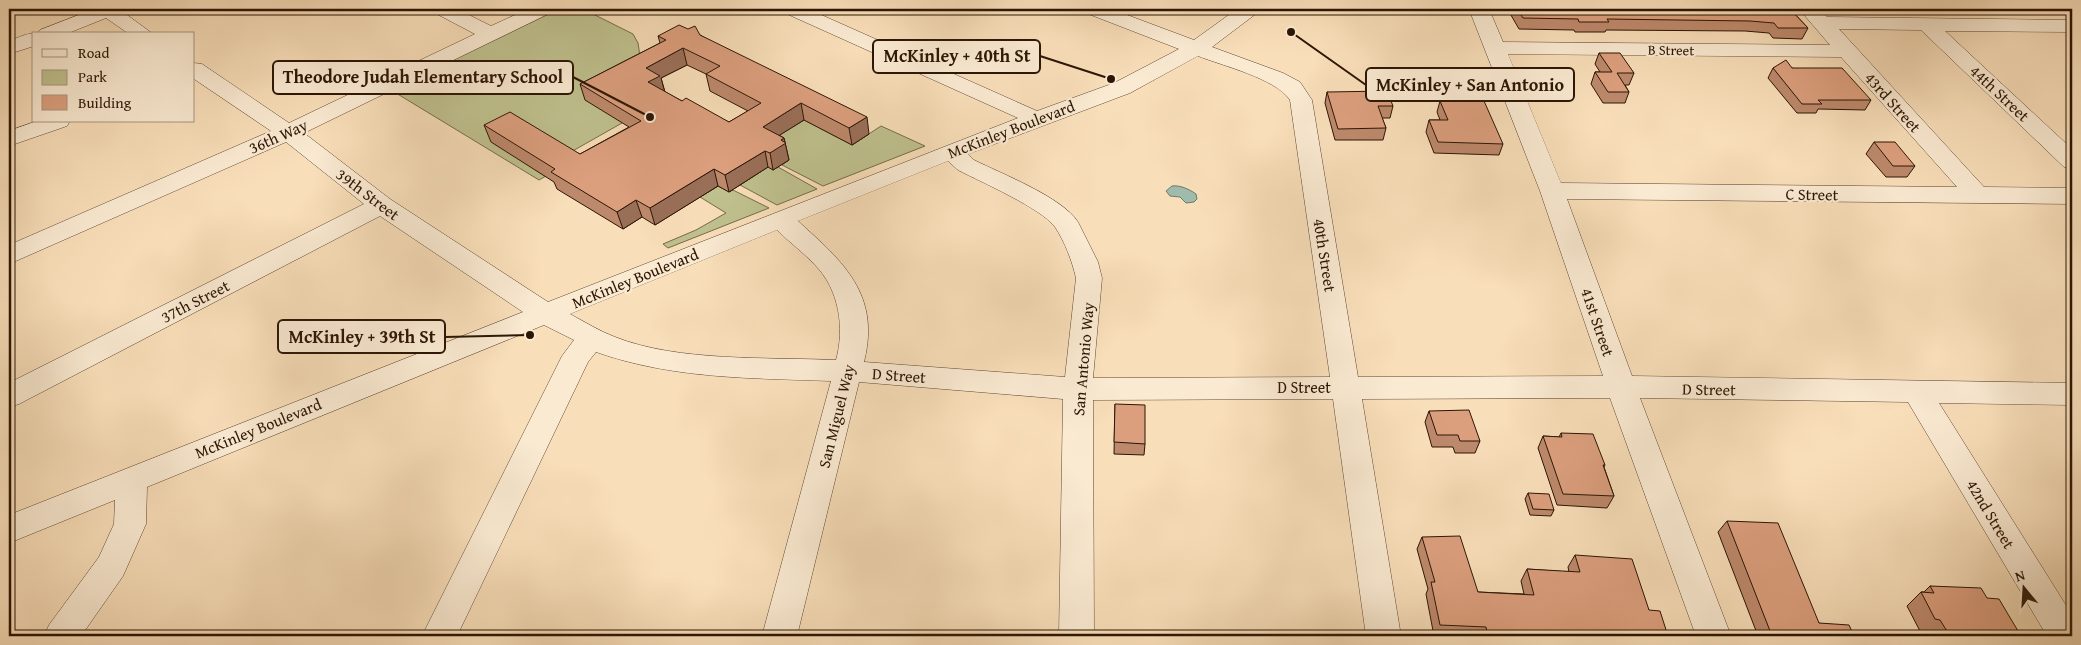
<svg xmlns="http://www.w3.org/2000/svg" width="2081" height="645" viewBox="0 0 2081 645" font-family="'Gentium Book Plus',serif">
<rect width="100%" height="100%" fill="#f8deb9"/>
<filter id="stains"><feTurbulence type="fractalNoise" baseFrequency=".004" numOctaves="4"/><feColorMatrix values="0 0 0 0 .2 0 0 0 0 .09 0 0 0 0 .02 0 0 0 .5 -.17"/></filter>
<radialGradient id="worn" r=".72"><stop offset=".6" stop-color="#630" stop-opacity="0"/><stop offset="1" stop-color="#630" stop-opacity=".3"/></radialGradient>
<g fill="#bfc18e" stroke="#766b4a">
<polygon points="559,9 583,9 633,34 638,43 640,56 622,123 562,157 492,142 546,176 539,180 391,90"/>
<polygon points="804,120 852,145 881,126 925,146 823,186 782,165 789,160 767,143"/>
<polygon points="768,167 773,170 778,167 817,189 777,205 740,185"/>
<polygon points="718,186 729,192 733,190 769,208 668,248 663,244 696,230 726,213 700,197"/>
</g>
<path fill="#9ebcac" stroke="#707969" d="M1172 186C1180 185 1189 189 1196 194L1197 199 1194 202 1186 203 1180 197 1170 196 1166 191Z"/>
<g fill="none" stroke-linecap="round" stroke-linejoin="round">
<defs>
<g id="minor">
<path d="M94 9H119L153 34H129L106 18 66 34H34V46L9 54V41C18 38 28 32 37 34L40 30Z"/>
<path d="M432 9H457L491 26 528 9H553L550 13 304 133 390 199 548 302 1018 118 785 13 782 9H808L1037 111 1114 83 1179 49 1086 13 1083 9H1111L1194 40 1237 9H1260L1257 13 1212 47 1283 73 1300 82 1312 100 1358 377 1603 376 1540 191 1469 9H1489L1503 42 1830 45 1799 9H1820L1827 17 2072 20V32L1945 31 2072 149V169L2064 167 1921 30 1839 29 1984 187 2072 188V204L1567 199 1632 376 2072 383V405L1939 403 2072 615V636H2047L1908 402 1640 398 1731 636H1696L1610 398 1362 399 1401 636H1366L1333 399 1093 400 1094 636H1059L1063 399 859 382 797 636H762L831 381C750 378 673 379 596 352L588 362 457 636H422L562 356 574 340 544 325 147 487 146 524 123 576 81 636H44L49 625 99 557 114 524 115 500 9 543V515L523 312 380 216 19 404 9 407V383L364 204 286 142 9 264V245L271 131 194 79V63L202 64 289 123 475 34 435 13ZM1508 54 1841 57 1957 187 1561 183ZM1198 56C1223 66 1275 78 1290 100L1330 377 1093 378 1102 278 1098 262 1078 222C1062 197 1002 174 974 160L968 154 1130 93ZM948 161 958 170C981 182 1041 208 1055 227 1065 242 1072 261 1076 278L1065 377 864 362C881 294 843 262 798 221ZM777 230C789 242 803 252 815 265 839 289 845 328 836 360 768 357 678 362 615 337 599 331 585 322 570 314Z"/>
<polygon points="37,121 70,121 67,126 9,146 9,131"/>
</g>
</defs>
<use href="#minor" stroke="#5f4732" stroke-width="1"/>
<use href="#minor" fill="#faead2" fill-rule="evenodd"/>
</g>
<g fill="#bd896c" stroke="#2c1505" fill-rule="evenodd">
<polygon points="1509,9 1790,9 1808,28 1802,39 1773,38 1769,33 1745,31 1606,30 1605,32 1575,32 1574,30 1519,29 1508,10"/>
<polygon points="1843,9 1883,9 1882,11 1847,13"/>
<path d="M700 35 869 134 852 145 804 120 779 135 784 138 789 160 773 170 768 167 729 192 718 186 655 225 642 217 623 229 557 189 554 182 491 142 484 125 580 154 629 127 585 100 580 84 660 43 658 36ZM687 65 706 74 710 91 748 111 729 122 682 101 665 92 661 78Z"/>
<polygon points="1599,53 1634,73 1629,85 1625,85 1629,92 1625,103 1603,103 1591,84 1595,72 1600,72 1595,64"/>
<polygon points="1773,68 1792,68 1871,100 1865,110 1818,109 1816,113 1797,113 1768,78"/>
<polygon points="1327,92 1393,106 1390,118 1382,118 1386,128 1383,140 1335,140 1325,103"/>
<polygon points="1440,101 1503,144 1499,155 1434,153 1426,132 1429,120 1440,120 1437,112"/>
<polygon points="1874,142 1915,166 1907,177 1886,177 1866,154"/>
<polygon points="1115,404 1145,444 1144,455 1114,454"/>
<polygon points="1429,411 1480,441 1475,453 1455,453 1453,447 1432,447 1425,422"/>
<polygon points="1561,433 1605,465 1604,467 1614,496 1607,508 1557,505 1538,448 1543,436 1559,437"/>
<polygon points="1528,493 1554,510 1551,516 1530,515 1525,499"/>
<polygon points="1727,521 1819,623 1854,636 1758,636 1718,532"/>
<polygon points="1422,537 1478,592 1524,594 1521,581 1527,569 1569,572 1568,567 1575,555 1649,610 1668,636 1434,636 1426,594 1428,589 1417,549"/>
<polygon points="1930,586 1987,598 2018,631 2028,636 1927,636 1926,634 1921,633 1907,606 1921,592 1924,592"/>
</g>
<g fill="#9a6f58" stroke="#2c1505">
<polygon points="683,48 687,65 661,78 665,93 648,82 646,68"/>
<polygon points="801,103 804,120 767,143 763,127"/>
<polygon points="867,117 869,134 852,145 849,128"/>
<polygon points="784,138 789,160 773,170 770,153 781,140"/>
<polygon points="765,151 768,167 729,192 725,175"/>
<polygon points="714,169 718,186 655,225 650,208"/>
<polygon points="636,200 642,217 623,229 617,212"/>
</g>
<g fill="#dc9f7e" stroke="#2c1505" fill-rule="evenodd">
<polygon points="1517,9 1790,9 1808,28 1778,28 1774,23 1750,21 1607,19 1609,22 1579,22 1578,19 1523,18"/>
<path d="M679 25 688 29 695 26 700 35 867 117 849 128 801 103 763 127 784 138 781 140 786 143 770 153 765 151 725 175 714 169 650 208 636 200 617 212 551 172 555 169 484 125 510 112 580 154 641 121 580 84 666 40 658 36ZM683 48 720 66 706 74 761 103 729 122 686 98 682 101 648 82 660 76 646 68Z"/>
<polygon points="1599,53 1620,53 1634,73 1617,73 1629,92 1608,92 1595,72 1612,72"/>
<polygon points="1786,60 1792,68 1842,68 1871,100 1818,100 1822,104 1802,104 1773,68"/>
<polygon points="1387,91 1393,106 1378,106 1386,128 1338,129 1327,92"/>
<polygon points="1440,101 1484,101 1503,144 1438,142 1429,120 1448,120"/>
<polygon points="1874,142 1895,142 1915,166 1893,166"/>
<polygon points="1115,404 1145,405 1145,444 1114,442"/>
<polygon points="1469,410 1480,441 1460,441 1458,435 1437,435 1429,411"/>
<polygon points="1561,433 1593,434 1605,465 1603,465 1614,496 1563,494 1543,436 1562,437"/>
<polygon points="1528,493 1549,494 1554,510 1533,509"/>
<polygon points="1727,521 1778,523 1819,623 1849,625 1854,636 1772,636"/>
<polygon points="1460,536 1478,592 1534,595 1527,569 1580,572 1575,555 1632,559 1649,610 1660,611 1668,636 1488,636 1486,627 1440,625 1431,582 1435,582 1422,537"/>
<polygon points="1930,586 1981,588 1987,598 1999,599 2018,631 2025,632 2028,636 1950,636 1940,620 1935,619 1921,592 1934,593"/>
</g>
<g text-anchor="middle" stroke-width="4.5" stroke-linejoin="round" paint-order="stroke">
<g font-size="14" fill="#2c1505" stroke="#faead2">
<text transform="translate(1671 50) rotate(1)" y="5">B Street</text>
</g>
<g font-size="16" fill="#2c1505" stroke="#faead2">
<text transform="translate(2000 93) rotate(43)" y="6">44th Street</text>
<text transform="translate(1893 102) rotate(48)" y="6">43rd Street</text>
<text transform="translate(1011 129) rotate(-21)" y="6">McKinley Boulevard</text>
<text transform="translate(278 136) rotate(-24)" y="6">36th Way</text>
<text transform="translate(368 194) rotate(37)" y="6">39th Street</text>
<text transform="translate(1812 194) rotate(1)" y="6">C Street</text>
<text transform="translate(1325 255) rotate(81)" y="6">40th Street</text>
<text transform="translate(635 278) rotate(-22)" y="6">McKinley Boulevard</text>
<text transform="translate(195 301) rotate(-27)" y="6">37th Street</text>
<text transform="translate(1598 322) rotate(71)" y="6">41st Street</text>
<text transform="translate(1083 359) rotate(-85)" y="6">San Antonio Way</text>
<text transform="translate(899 375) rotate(4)" y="6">D Street</text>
<text x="1304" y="393">D Street</text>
<text transform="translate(1709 389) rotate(1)" y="6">D Street</text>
<text transform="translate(836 416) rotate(-76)" y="6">San Miguel Way</text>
<text transform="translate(258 428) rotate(-22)" y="6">McKinley Boulevard</text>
<text transform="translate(1991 514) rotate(59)" y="6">42nd Street</text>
</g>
</g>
<path fill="none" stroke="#2c1505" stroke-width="2" d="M1111 79L1040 56M650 117L573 77M1291 32L1366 85M530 335L445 337"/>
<g fill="#2c1505" stroke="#faead2" stroke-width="2">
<circle cx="1111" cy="79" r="5"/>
<circle cx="650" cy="117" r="5"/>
<circle cx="1291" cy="32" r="5"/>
<circle cx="530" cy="335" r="5"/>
</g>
<g fill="#faead2" stroke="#2c1505" stroke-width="2">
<rect x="873" y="40" width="167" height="33" rx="5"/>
<rect x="273" y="61" width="300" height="33" rx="5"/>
<rect x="1366" y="68" width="208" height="33" rx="5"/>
<rect x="278" y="320" width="167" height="33" rx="5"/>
</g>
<g font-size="18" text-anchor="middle" font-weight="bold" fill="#2c1505">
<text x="957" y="62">McKinley + 40th St</text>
<text x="423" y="83">Theodore Judah Elementary School</text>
<text x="1470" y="91">McKinley + San Antonio</text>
<text x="362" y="343">McKinley + 39th St</text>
</g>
<rect width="2081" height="645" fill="none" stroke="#f8deb9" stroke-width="30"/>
<rect x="10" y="10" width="2061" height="625" fill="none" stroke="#2c1505" stroke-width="2.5"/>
<rect x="15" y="15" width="2051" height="615" fill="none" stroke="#2c1505"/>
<rect x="32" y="32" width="162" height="90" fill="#faead2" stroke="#a89580"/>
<rect x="42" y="49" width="25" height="8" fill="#faead2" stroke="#a89580"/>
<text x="78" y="58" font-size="15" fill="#2c1505">Road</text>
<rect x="42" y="70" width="25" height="15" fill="#bfc18e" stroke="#a89580"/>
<text x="78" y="82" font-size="15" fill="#2c1505">Park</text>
<rect x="42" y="95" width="25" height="15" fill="#dc9f7e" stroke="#a89580"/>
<text x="78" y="108" font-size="15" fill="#2c1505">Building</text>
<g transform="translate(2024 588) rotate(342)" stroke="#faead2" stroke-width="4" paint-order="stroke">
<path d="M0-4L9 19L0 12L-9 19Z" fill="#2c1505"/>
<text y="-8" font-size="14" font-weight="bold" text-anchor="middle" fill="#2c1505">N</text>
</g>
<rect width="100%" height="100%" filter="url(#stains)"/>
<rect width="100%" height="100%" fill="url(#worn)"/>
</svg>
